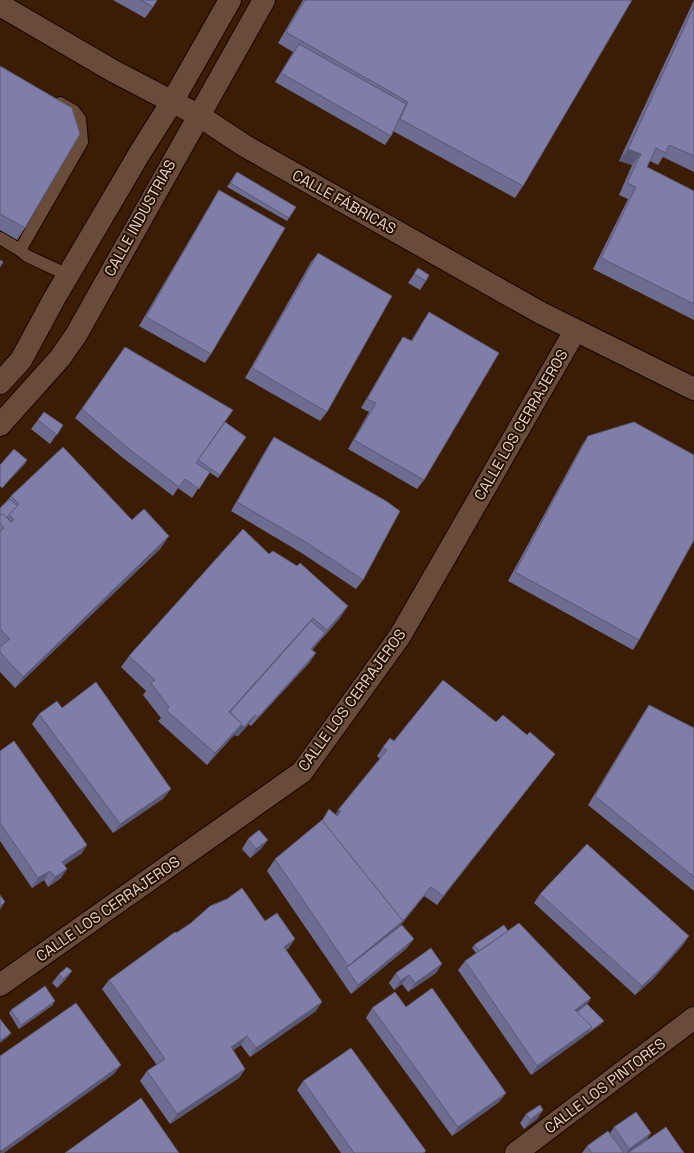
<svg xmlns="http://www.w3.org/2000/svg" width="694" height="1153" viewBox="0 0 694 1153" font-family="'Space Grotesk',sans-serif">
<rect width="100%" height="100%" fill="#311906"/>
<rect fill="#3a1d04" x="0" y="0" width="694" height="1153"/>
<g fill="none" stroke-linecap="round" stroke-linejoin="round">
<defs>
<g id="lane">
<polyline points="60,103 74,111 80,119 82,142 20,250 27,256 68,275"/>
<polyline points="0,238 20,250"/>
</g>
<g id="street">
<polyline points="0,5 115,72 198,115 245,146 541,313 694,389"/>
<polyline points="0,383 21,360 54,299 141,151 172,102 230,0"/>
<polyline points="0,425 60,358 76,335 264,0"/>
<polyline points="0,985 302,772 400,636 575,331"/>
<polyline points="516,1153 694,1018"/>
</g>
</defs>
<use href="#lane" stroke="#180400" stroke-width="14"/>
<use href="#street" stroke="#180400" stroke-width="24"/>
<use href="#lane" stroke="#684c39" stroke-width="12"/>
<use href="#street" stroke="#684c39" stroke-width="22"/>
</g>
<g fill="#6d6c91">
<polygon points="113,0 157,0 153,7 145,18"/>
<polygon points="303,0 632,0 523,186 515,198 393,131 391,136 385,145 275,82 293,52 278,43"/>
<polygon points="694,0 694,172 663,157 658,165 650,161 647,167 694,191 694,320 593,269 628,199 619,195 632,165 619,161"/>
<polygon points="0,66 25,228 17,240 0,230"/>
<polygon points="235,175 289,218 287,221 227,187"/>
<polygon points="219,190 211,354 205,363 139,326 213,200"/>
<polygon points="318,253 327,412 320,421 245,378 311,262"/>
<polygon points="418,268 426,281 420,290 408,283"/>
<polygon points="429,312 424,480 417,489 348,449 369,412 361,408 397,346 403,337 411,341 423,321"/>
<polygon points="125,347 225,422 246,437 218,478 209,472 192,498 178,488 173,496 123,458 75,418"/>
<polygon points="44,412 63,425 50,444 31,429"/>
<polygon points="588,436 639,640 633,650 508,581 582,445"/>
<polygon points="274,437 363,580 356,589 300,552 231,511 268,446"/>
<polygon points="11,496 132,520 161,548 15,688 0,672 0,508"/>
<polygon points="269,554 340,618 312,650 310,662 251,726 249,724 238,736 234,735 207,765 158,721 161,718 143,695 146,691 121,667 129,656"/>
<polygon points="649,705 694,728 694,891 588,805 643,714"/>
<polygon points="62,708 164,798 113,833 32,724 39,714"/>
<polygon points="496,722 527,735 555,754 548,763 437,905 424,896 400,926 407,948 351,994 267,871 275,859 335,815 380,759 377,756 383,747 394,741"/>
<polygon points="0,751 87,845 81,854 64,865 61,878 48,887 44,880 32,888 0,841"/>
<polygon points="248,839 261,849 250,858 242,849"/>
<polygon points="540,894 683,945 652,980 635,995 534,903"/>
<polygon points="265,921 289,948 286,950 316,1011 250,1057 241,1045 233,1050 245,1069 239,1078 170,1124 140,1081 147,1071 157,1065 102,989 109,980"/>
<polygon points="508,931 591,998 587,1004 601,1024 531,1075 458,970 465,961 476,953 472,948 474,945"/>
<polygon points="72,971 65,980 57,988 52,983 59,974"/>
<polygon points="396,973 436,973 408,992 402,984 394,990 389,983"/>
<polygon points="53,1005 19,1029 9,1013 11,1010"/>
<polygon points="406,1007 506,1093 499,1102 452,1136 366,1018 372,1008"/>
<polygon points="303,1081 426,1151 424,1153 341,1153 297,1090"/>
<polygon points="543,1110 537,1119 524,1129 520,1123 526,1114"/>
<polygon points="614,1127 646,1141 684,1153 582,1153 587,1146 610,1133"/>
</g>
<g fill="#595876">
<polygon points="628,149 641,154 632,165 619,161"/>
<polygon points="27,460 25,464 0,490 2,488"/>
<polygon points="169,536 161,548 15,688 23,677"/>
<polygon points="348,606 340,618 305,658 311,649"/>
<polygon points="316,653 310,662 251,726 258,717"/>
<polygon points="255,715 249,724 238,736 234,735 241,726"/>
<polygon points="242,724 234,735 207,765 215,753"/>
<polygon points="555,754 548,763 437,905 443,896"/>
<polygon points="171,789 164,798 113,833 120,824"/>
<polygon points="338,810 341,811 332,820"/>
<polygon points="268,840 261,849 250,858 256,849"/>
<polygon points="87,845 81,854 56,871 62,862"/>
<polygon points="67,869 61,878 48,887 55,877"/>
<polygon points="50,871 44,880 32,888 38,878"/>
<polygon points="431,887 424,896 395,932 346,968 348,966"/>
<polygon points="5,902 0,910 0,906"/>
<polygon points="689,936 683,945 652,980 635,995 642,986"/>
<polygon points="295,939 289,948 277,956 284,947"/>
<polygon points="414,939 407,948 351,994 358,985"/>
<polygon points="442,964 436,973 408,992 415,983"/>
<polygon points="72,971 65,980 57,988 63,979"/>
<polygon points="409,975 402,984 394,990 400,981"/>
<polygon points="591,998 585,1007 572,1017 575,1010"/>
<polygon points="55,1001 53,1005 19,1029 21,1025"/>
<polygon points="322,1002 316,1011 250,1057 256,1048"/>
<polygon points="604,1021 601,1024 531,1075 537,1066 592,1027"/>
<polygon points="11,1033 8,1037 0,1043 0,1041"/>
<polygon points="247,1036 241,1045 225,1056 231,1047"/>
<polygon points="121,1065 114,1074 4,1153 0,1153 1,1151"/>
<polygon points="245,1069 239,1078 170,1124 177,1114"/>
<polygon points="506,1093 499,1102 452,1136 458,1127"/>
<polygon points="543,1110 537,1119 524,1129 530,1120"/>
<polygon points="651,1133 645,1143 630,1153 626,1153 629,1149"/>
</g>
<g fill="#7f7ea9" stroke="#595876">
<polygon points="141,0 157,0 153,7"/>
<polygon points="305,0 632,0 523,186 400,119 408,102 286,32"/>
<polygon points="694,6 694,156 669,145 666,153 656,148 647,167 694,191 694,304 601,258 636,187 627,183 641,154 628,149"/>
<polygon points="299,44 406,104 391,136 281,73"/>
<polygon points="0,66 72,108 80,134 25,228 0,214"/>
<polygon points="237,172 296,207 289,218 230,183"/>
<polygon points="219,190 285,228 211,354 146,317"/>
<polygon points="318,253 392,296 327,412 252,368"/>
<polygon points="0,260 3,262 0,267"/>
<polygon points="418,268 429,275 426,281 414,274"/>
<polygon points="429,312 499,353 424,480 354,440 376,403 367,399 403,337 412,341"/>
<polygon points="125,347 233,410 196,463 210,472 199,489 185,479 179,487 129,449 82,409"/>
<polygon points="44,412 63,425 57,435 38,420"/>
<polygon points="225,422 246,437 220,475 198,460"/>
<polygon points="634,422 694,455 694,540 639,640 515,572 588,436"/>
<polygon points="274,437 386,501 400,511 363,580 307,543 237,502"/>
<polygon points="63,447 132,520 144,509 169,536 23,677 0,652 0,647 10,639 0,629 0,530 1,531 4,528 0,523 0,515 3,514 11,522 14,520 9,514 19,504 11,496"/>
<polygon points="14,449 27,460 2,488 0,486 0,465"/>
<polygon points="10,499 17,506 7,517 12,522 11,522 3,514 0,515 0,508"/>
<polygon points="243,529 269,554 273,551 297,566 300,563 348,606 327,630 313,618 229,712 242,724 215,753 166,710 169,707 151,683 155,680 129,656"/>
<polygon points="311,621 325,633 311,649 316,653 258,717 255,715 244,727 241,726 242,724 230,712"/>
<polygon points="443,680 496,722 503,715 527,735 530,732 555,754 443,896 431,887 401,923 403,921 322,821 329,809 337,816 341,811 338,810 387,750 383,747 390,738 394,741"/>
<polygon points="96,682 171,789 120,824 39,714 57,701 62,708"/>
<polygon points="649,705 694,728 694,877 595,796"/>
<polygon points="14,741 87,845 62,862 67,869 55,877 50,871 38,878 0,823 0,751"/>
<polygon points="322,820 403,921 348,966 275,859"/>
<polygon points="259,830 268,840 256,849 248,839"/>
<polygon points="587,844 689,936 658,971 642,986 540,894"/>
<polygon points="242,888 265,921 277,913 295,939 284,947 322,1002 256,1048 247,1036 231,1047 245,1069 177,1114 147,1071 165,1059 109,980 175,932 176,933 191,923 210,906 227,899"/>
<polygon points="0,895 5,902 0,906"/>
<polygon points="519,923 591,998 575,1010 592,1027 537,1066 465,961"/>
<polygon points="402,925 414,939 358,985 346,968"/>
<polygon points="504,925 508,931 479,951 474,945"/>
<polygon points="431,948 442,964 415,983 409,975 400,981 396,973"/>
<polygon points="67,967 72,971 63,979 59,974"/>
<polygon points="45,986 55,1001 21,1025 11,1010"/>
<polygon points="432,988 506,1093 458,1127 372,1008 395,992 406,1007"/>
<polygon points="76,1003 121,1065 1,1151 0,1150 0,1056"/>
<polygon points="587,1004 604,1021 587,1033 592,1027 577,1012"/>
<polygon points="0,1019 11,1033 0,1041"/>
<polygon points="351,1048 426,1151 423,1153 354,1153 303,1081"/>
<polygon points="141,1098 179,1153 65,1153"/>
<polygon points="540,1105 543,1110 530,1120 526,1114"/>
<polygon points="636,1112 651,1133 629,1149 614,1127"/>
<polygon points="666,1127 684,1153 628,1153"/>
<polygon points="608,1131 624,1153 592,1153 587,1146"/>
</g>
<g text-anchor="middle" stroke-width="4" stroke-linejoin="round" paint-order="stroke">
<g font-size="15" fill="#e1d1c5" stroke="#271000">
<text transform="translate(344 202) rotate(29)" y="5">CALLE FÁBRICAS</text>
<text transform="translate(140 218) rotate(-61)" y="5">CALLE INDUSTRIAS</text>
<text transform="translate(521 425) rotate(-60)" y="5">CALLE LOS CERRAJEROS</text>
<text transform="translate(352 700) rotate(-54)" y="5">CALLE LOS CERRAJEROS</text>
<text transform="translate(108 909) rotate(-35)" y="5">CALLE LOS CERRAJEROS</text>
<text transform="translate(605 1086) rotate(-37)" y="5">CALLE LOS PINTORES</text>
</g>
</g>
</svg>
